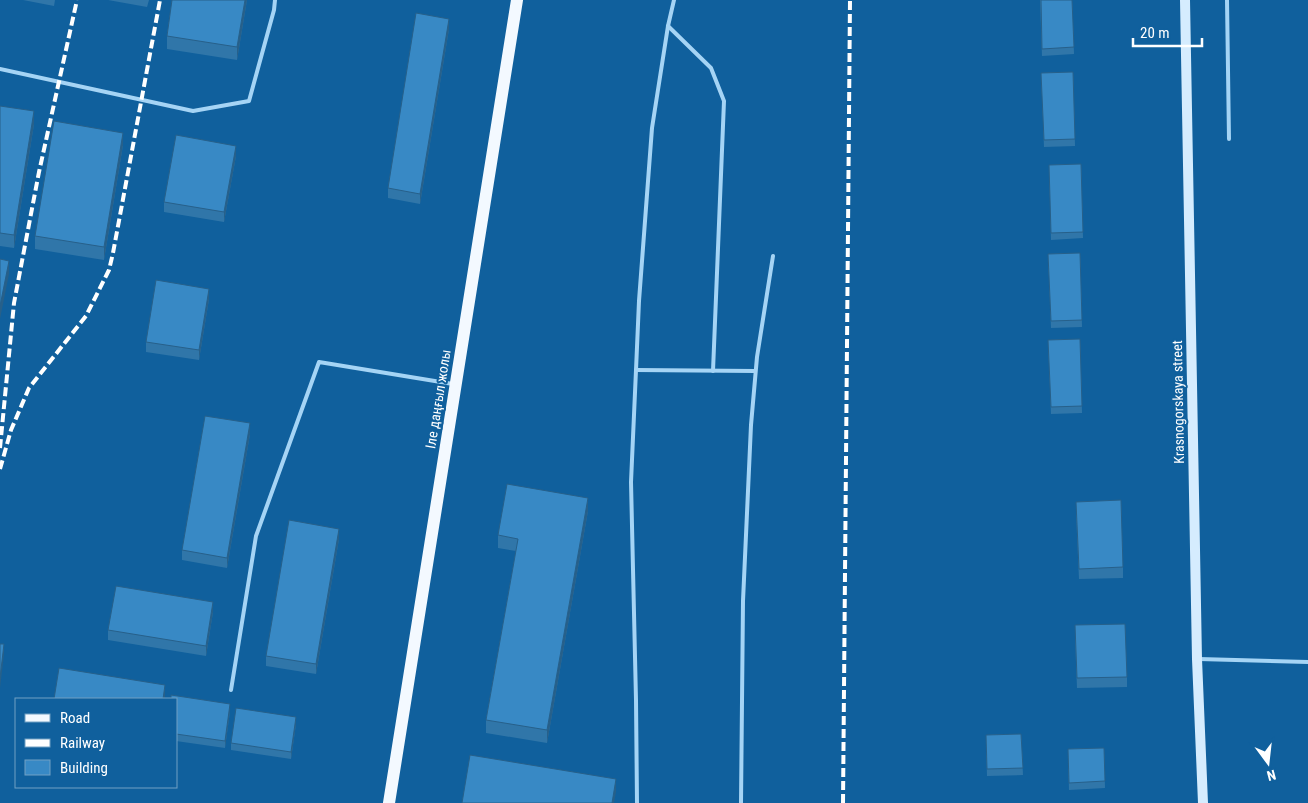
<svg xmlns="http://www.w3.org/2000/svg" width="1308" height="803" viewBox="0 0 1308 803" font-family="'Roboto Condensed',sans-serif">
<rect width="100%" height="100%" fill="#10609d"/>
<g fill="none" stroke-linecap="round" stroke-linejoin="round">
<g stroke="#a5d4f5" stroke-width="4">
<polyline points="1227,0 1229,139"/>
<polyline points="668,26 711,68 724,101 713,371"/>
<polyline points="0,69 193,111 249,101 274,10 275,0"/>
<polyline points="636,370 755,371"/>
<polyline points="1199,659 1308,662"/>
<polyline points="231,690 256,536 319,362 453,384"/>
<polyline points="637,803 636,700 631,482 636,370 639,301 652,128 668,26 674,0"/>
<polyline points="741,803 743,601 751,425 757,357 773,256"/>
</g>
<polyline stroke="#d5ecfe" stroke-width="10" points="1185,0 1197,659 1203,803"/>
<polyline stroke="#f3f9ff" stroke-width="12" points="389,803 517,0"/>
<g stroke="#fff" stroke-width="4" stroke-dasharray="9 4" stroke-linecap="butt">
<polyline points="0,448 14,303 39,172 77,0"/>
<polyline points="0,469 11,430 29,388 86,316 109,270 113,253 160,0"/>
<polyline points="843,803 850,0"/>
</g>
</g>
<g fill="#3076a9">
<polygon points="23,0 55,0 54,6"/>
<polygon points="108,0 149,0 147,7"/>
<polygon points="172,0 247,0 237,60 167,49 167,36"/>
<polygon points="1040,0 1072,0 1074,54 1042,56"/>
<polygon points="449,29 420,204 388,198 388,188"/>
<polygon points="1073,72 1075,146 1044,147 1041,73"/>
<polygon points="0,106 34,124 14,248 0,246"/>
<polygon points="123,145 104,260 35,249 35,236"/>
<polygon points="236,156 224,222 164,212 164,202"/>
<polygon points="1081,164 1083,238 1051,240 1049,165"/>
<polygon points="1080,253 1082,327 1051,328 1048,254"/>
<polygon points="209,299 199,360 146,352 146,342"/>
<polygon points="1080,339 1082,413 1051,414 1048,340"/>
<polygon points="250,434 227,568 182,560 182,550"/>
<polygon points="588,511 547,743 486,733 486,720 516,551 498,548 498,535"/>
<polygon points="1076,512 1123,567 1123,578 1079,579"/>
<polygon points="339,539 316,674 266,666 266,656"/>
<polygon points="213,612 206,656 108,640 108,630"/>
<polygon points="1075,636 1127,677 1127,687 1077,688"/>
<polygon points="176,699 230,711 225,748 176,741"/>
<polygon points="296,724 291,759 231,750 231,743"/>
<polygon points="1021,734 1023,775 987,776 986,735"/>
<polygon points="1104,748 1105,788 1069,790 1068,749"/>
</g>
<g fill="#27608a">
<polygon points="245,0 247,0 237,60 237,47"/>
<polygon points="449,19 449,29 420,204 420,194"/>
<polygon points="34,111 34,124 14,248 14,235"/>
<polygon points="123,133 123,145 104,260 104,247"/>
<polygon points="236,146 236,156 224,222 224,212"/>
<polygon points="9,261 9,274 0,319 0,306"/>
<polygon points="209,289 209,299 199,360 199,350"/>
<polygon points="250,423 250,434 227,568 227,558"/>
<polygon points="588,498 588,511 547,743 547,730"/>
<polygon points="339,529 339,539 316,674 316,664"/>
<polygon points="213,602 213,612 206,656 206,646"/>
<polygon points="4,644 4,654 0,688 0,678"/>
<polygon points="165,685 165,699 163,699"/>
<polygon points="230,704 230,711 225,748 225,741"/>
<polygon points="296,717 296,724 291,759 291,752"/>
<polygon points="616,779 616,792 614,803 612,803"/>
</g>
<g fill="#3889c5" stroke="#27608a">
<polygon points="172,0 245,0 237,47 167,36"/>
<polygon points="1041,0 1072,0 1074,47 1042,49"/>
<polygon points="416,13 449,19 420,194 388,188"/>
<polygon points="1073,72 1075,139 1044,140 1041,73"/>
<polygon points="0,106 34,111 14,235 0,233"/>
<polygon points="54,121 123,133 104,247 35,236"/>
<polygon points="176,135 236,146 224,212 164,202"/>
<polygon points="1081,164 1083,232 1051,233 1049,165"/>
<polygon points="1080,253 1082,320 1051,321 1048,254"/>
<polygon points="0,259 9,261 0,306"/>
<polygon points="156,280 209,289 199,350 146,342"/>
<polygon points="1080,339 1082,406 1051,407 1048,340"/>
<polygon points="205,416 250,423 227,558 182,550"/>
<polygon points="507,484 588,498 547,730 486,720 518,539 498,535"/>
<polygon points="1121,500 1123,567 1079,569 1076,502"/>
<polygon points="289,520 339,529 316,664 266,656"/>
<polygon points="116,586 213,602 206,646 108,630"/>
<polygon points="1125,624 1127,677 1077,678 1075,625"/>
<polygon points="0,644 4,644 0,678"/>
<polygon points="59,668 165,685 163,699 54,699"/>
<polygon points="171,695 230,704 225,741 176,734 176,699 171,699"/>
<polygon points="236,708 296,717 291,752 231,743"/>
<polygon points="1021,734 1023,768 987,769 986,735"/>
<polygon points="1104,748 1105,781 1069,783 1068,749"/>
<polygon points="470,755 616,779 612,803 462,803"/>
</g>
<g text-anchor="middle" stroke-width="4" stroke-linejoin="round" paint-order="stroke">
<g font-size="14" fill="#fff" stroke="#10609d">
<text transform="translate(438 399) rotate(-81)" y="5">Іле даңғыл жолы</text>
<text transform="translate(1178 402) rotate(-91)" y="5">Krasnogorskaya street</text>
</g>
</g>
<rect x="15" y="698" width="162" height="90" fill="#10609d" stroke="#70a0c4"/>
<rect x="25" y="714" width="25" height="8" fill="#f3f9ff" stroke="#70a0c4"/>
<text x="60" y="723" font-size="15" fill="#ffffff">Road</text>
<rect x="25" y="739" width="25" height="8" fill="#ffffff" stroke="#70a0c4"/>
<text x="60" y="748" font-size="15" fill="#ffffff">Railway</text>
<rect x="25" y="760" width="25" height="15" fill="#3889c5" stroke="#70a0c4"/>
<text x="60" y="773" font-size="15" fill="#ffffff">Building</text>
<g transform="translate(1268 763) rotate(165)" stroke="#10609d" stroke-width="4" paint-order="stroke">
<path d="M0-4L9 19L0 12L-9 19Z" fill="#ffffff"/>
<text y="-8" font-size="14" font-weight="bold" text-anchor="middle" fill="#ffffff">N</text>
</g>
<path d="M1133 38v8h69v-8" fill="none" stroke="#ffffff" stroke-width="2.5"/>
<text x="1140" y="38" font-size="15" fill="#ffffff" stroke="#10609d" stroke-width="4" paint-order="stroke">20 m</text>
</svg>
